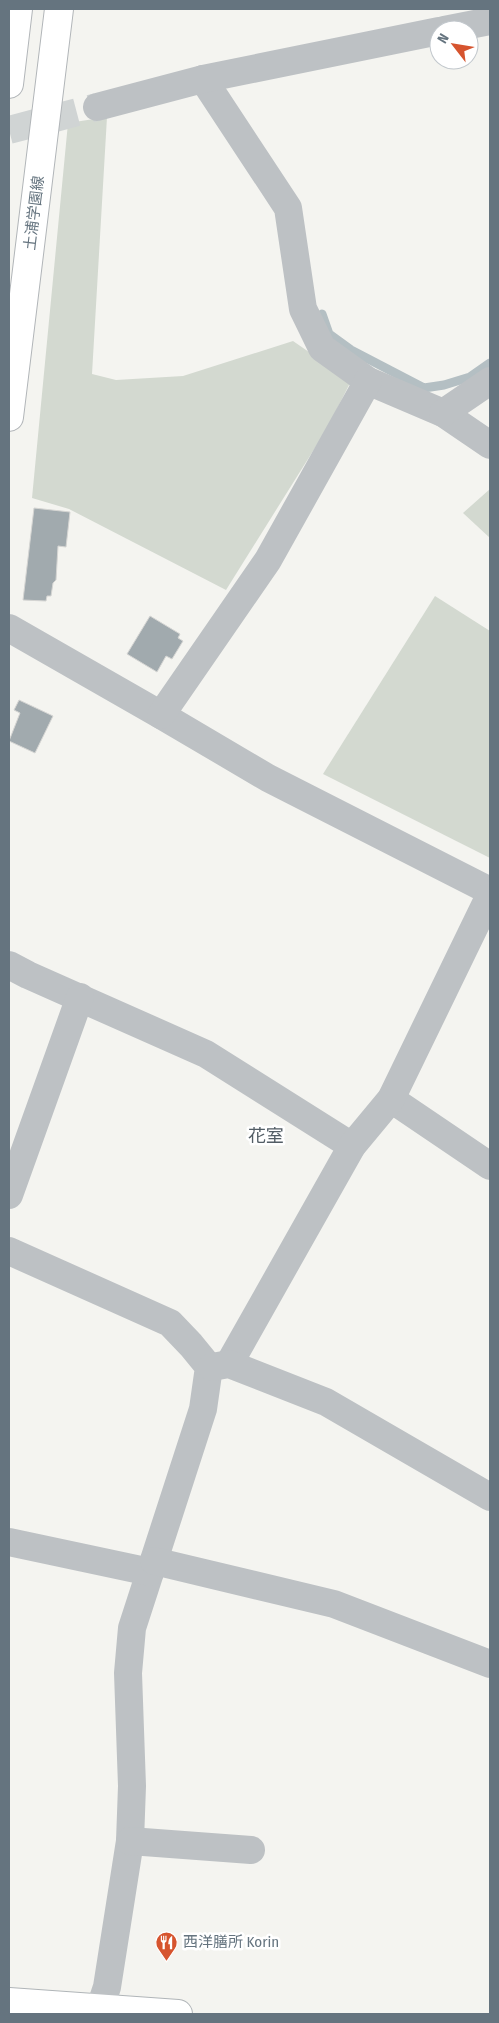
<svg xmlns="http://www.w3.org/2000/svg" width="499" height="2023" viewBox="0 0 499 2023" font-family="'Fira Sans Condensed','Noto Sans JP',sans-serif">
<rect width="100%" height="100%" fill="#f4f4f0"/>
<g fill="#d3d9d0">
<polygon points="107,117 92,374 116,380 183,376 293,341 351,381 328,427 226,590 69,509 32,498 68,123"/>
<polygon points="490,489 490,538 463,513"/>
<polygon points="435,596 490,631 490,858 323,774"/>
</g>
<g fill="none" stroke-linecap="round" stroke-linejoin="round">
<polyline stroke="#b4bfc3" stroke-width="9" points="322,314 329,334 351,350 424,388 444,385 470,377 490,363"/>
</g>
<g fill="#a1aaae" stroke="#d5d5d3">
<polygon points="34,508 70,512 66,547 58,546 56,580 53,583 51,596 47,596 46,601 23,600"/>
<polygon points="150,616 180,634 178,638 183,641 172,659 166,656 157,672 127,654"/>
<polygon points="19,700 53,716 35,753 9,741 20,713 14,710"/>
</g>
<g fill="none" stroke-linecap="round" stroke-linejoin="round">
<polyline stroke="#d0d4d4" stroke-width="28" stroke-dasharray="28 14" stroke-linecap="butt" points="9,130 97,107"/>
<defs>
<polyline id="secondary" points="9,2002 178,2014"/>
<g id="primary">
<polyline points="9,84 18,9"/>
<polyline points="9,417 59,9"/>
</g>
</defs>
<use href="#secondary" stroke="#b0b5b8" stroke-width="30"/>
<use href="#primary" stroke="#b1b5b8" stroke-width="30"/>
<g stroke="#bdc1c4" stroke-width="28">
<polyline points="444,30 490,21"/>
<polyline points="203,79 288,208 303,309 322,348 368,381 443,413 490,445"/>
<polyline points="97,107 203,79 439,31"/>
<polyline points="443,413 490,381"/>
<polyline points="9,628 161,715 268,778 490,891"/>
<polyline points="161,715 268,560 368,381"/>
<polyline points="9,965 28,975 206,1054 352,1146"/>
<polyline points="391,1099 490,1166"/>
<polyline points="9,1195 80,997"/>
<polyline points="9,1251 170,1323 191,1345 209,1367 203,1409 132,1628 128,1673 132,1786 130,1841 107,1987 98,2014"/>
<polyline points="229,1364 352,1146 391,1099 490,895"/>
<polyline points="212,1367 229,1364 326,1402 490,1497"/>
<polyline points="9,1542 150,1572"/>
<polyline points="154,1561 334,1604 490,1664"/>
<polyline points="130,1841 251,1850"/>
</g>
<use href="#secondary" stroke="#fff" stroke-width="28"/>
<use href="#primary" stroke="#fff" stroke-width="28"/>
</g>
<defs>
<symbol id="restaurant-pin" viewBox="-11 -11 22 30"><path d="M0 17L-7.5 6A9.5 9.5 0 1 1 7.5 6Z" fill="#d6542e" stroke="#fff"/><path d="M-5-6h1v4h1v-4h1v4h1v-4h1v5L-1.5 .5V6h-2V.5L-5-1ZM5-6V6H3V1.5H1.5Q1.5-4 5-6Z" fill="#fff"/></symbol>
</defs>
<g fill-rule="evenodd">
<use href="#restaurant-pin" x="154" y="1930" width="25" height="34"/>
</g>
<g text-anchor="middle" stroke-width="5" stroke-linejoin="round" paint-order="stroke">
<g font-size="15" fill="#65747f" stroke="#fff">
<text transform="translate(34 213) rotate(-83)" y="5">土浦学園線</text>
</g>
<g font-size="15" fill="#65747f" stroke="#fff" text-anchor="start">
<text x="183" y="1947">西洋膳所 Korin</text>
</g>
<g font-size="18" fill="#525d65" stroke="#fff">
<text x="266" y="1142">花室</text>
</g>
</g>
<rect width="499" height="2023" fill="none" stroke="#65747f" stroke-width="20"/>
<g transform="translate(454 45) rotate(301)"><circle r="24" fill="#ffffff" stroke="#c1c7cc"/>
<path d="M0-4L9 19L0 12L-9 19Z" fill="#d6542e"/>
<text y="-8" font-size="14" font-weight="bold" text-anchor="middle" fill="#65747f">N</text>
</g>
</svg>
